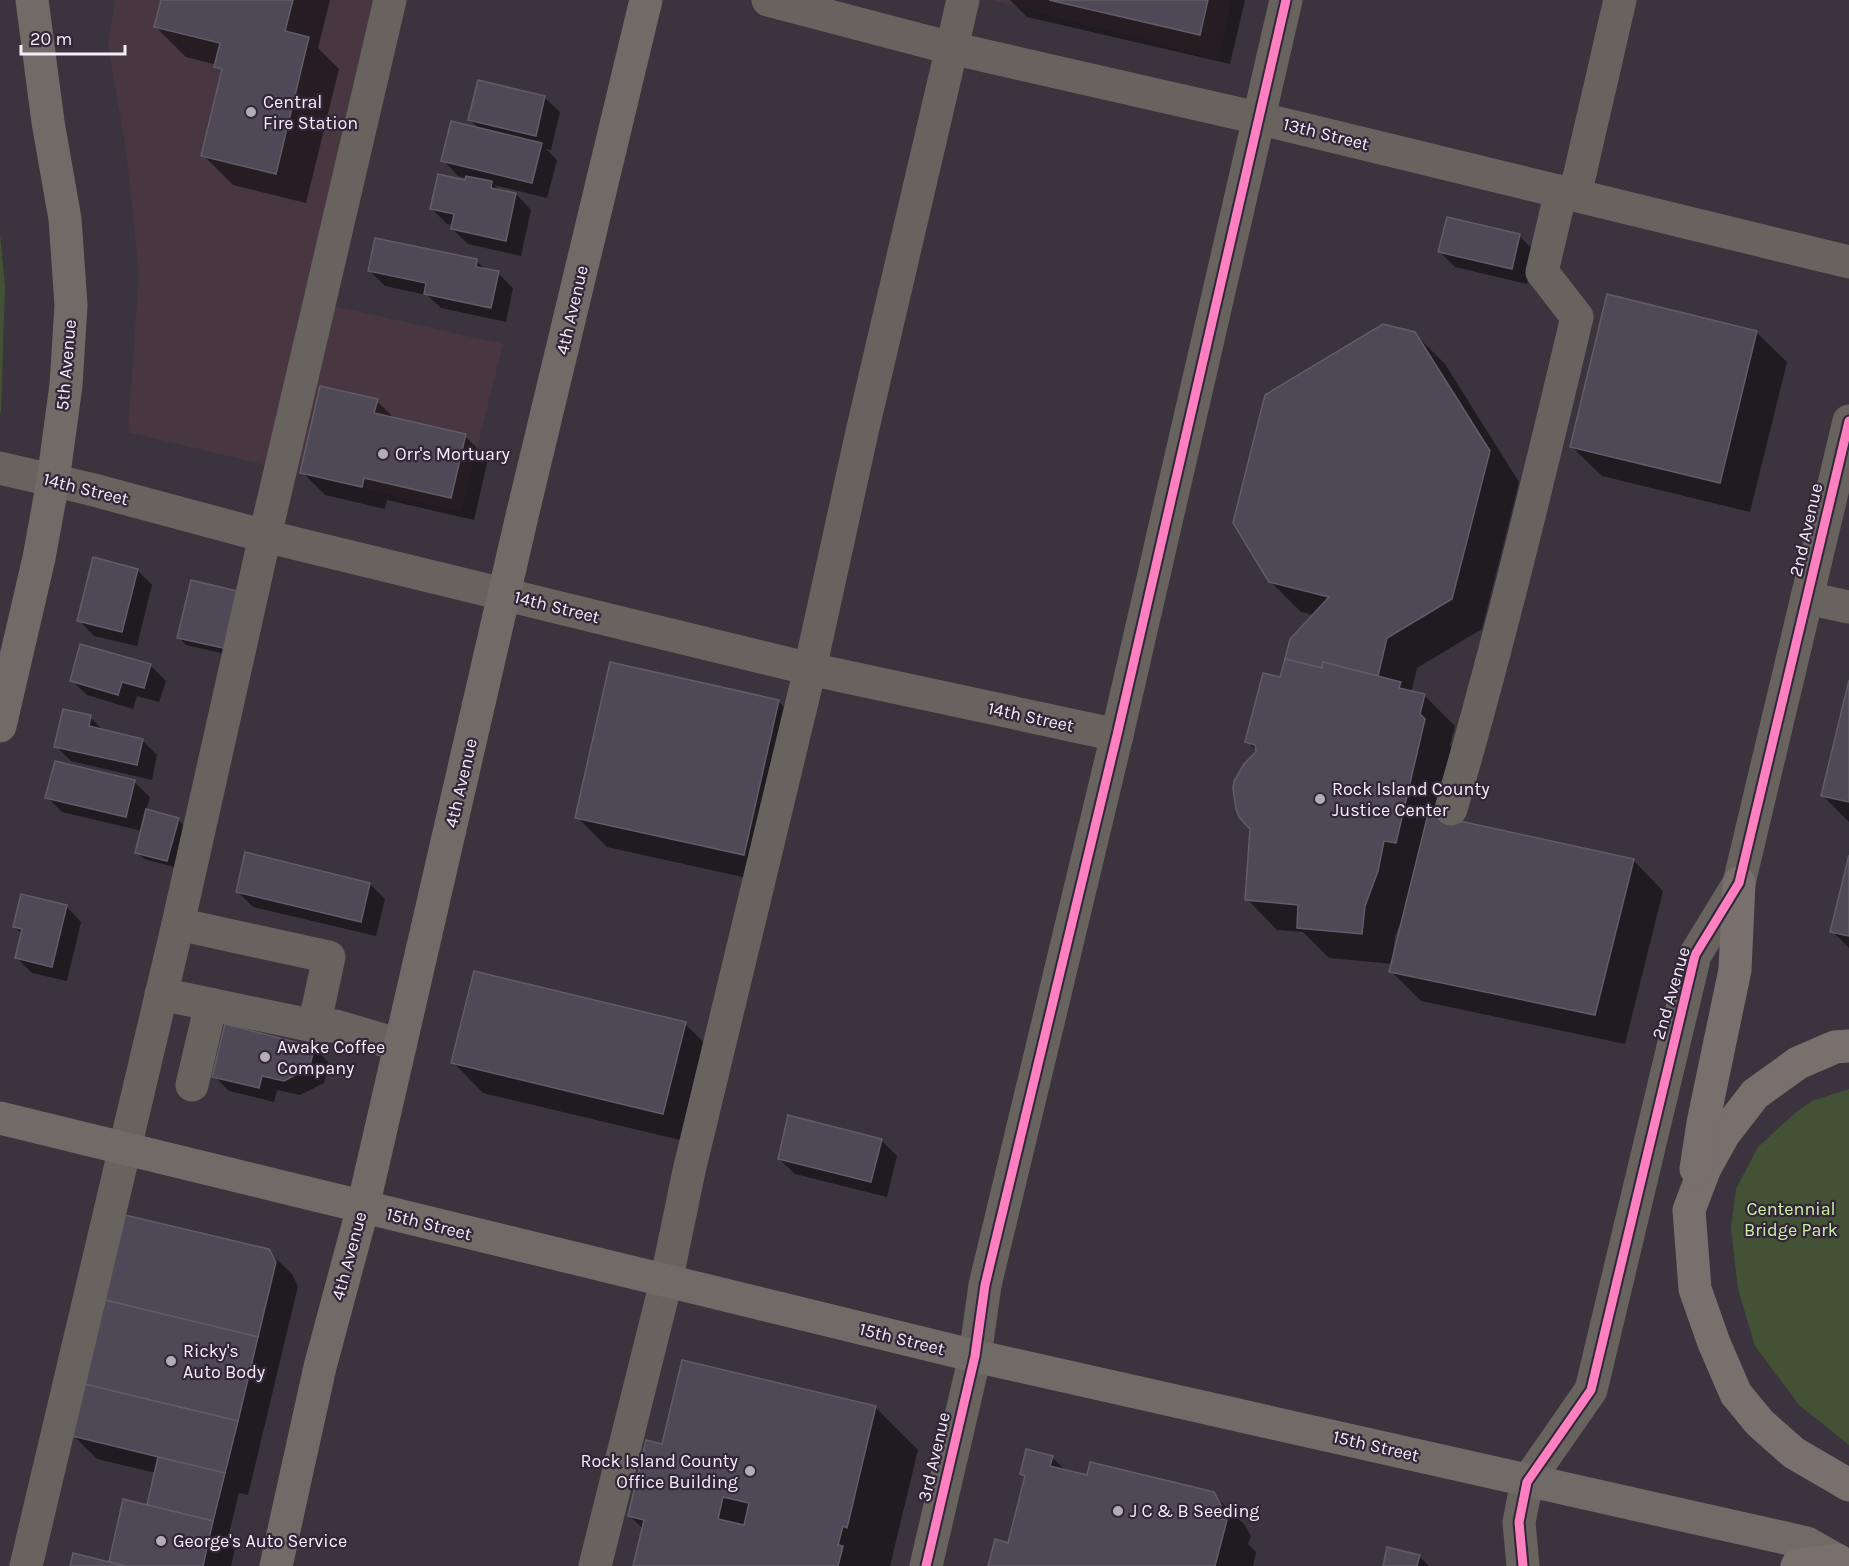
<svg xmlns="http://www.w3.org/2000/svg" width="1849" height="1566" viewBox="0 0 1849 1566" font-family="Karla,sans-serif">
<rect width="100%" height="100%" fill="#3b343e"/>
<g fill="#483740">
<polygon points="115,0 382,0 307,300 503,344 461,512 128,432 139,273 126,149 108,44"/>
<polygon points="992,0 1232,0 1218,60"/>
</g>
<g fill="#435134">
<polygon points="0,234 5,286 1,413 0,412"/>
<polygon points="1849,1089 1849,1445 1799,1405 1755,1346 1738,1289 1731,1228 1736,1189 1758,1147 1795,1113 1812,1101"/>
</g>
<g fill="#0007" fill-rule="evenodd">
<polygon points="162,0 330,0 318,48 339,69 306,203 233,185 203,155 223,73 217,65 186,57 156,27"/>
<polygon points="1010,0 1245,0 1230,64 1027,17"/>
<polygon points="544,97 560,112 551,150 546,149 557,160 547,198 494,185 500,191 516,194 531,210 521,256 468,244 452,229 453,225 447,224 432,209 466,181 467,178 458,176 443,160 480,129 470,120"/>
<polygon points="1519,236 1535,251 1527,284 1455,267 1440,252"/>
<polygon points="476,261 486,270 498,273 513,288 506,322 441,308 427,295 385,286 369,270"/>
<polygon points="1756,332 1787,362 1750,512 1602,476 1571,446"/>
<path d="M1414 333 1445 364 1519 482 1482 629 1417 668 1411 693 1425 696 1455 726 1450 745 1455 751 1439 818 1633 860 1663 891 1625 1044 1421 1001 1391 971 1393 964 1329 958 1303 932 1277 930 1247 899 1258 753 1247 741 1314 615 1301 612 1270 581ZM1402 919 1403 920 1395 954H1393L1395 936Z"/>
<polygon points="377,401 396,420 465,436 488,459 474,520 387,500 385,509 325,495 302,472"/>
<polygon points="137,570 152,585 137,646 94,636 79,620"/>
<polygon points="192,582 235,656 186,645 179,638"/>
<polygon points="150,665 166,681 159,702 137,696 133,709 87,695 71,680"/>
<polygon points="1849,686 1849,822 1822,795"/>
<polygon points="778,701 808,732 774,884 607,847 577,817"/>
<polygon points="90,717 105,732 142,740 157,755 152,780 71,761 56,746"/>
<polygon points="134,782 150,797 146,811 178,819 185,827 174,867 144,859 136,852 142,831 62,812 47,797"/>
<polygon points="1849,861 1849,948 1832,931"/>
<polygon points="370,884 385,899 376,936 253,907 237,891"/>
<polygon points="66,906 81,922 67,981 32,973 16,957 22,934 15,927"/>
<polygon points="685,1024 716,1054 693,1143 483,1093 453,1062"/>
<polygon points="314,1048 329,1063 324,1083 300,1095 277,1090 274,1102 229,1091 214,1076"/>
<polygon points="789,1117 882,1141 897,1156 887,1197 795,1174 779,1159"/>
<polygon points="268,1251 292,1274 298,1286 248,1495 239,1493 228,1538 236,1545 231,1566 71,1566 110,1564 152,1508 156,1473 97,1459 74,1436"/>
<polygon points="875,1407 918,1450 890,1566 635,1566 644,1530 629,1515 663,1446"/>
<polygon points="1052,1457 1066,1471 1088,1476 1213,1494 1244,1524 1251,1536 1248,1544 1256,1552 1253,1566 990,1566 1009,1544 1026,1478 1021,1474"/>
<polygon points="1419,1556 1429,1566 1385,1566"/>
</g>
<g fill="#4f4957" stroke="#615c65" stroke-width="1.5" fill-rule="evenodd">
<polygon points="161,0 293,0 285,31 309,37 276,174 201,156 222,69 214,67 220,43 154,27"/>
<polygon points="1049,0 1208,0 1200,35"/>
<polygon points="478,80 545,96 536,136 468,120"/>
<polygon points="451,121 542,143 532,183 441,161"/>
<polygon points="438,174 465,180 466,176 492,181 491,188 516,193 506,241 451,229 454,214 430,209"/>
<polygon points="1447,217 1520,234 1512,269 1438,252"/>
<polygon points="375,238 477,259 476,267 499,271 491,308 424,294 426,283 368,271"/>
<polygon points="1607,294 1757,331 1720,483 1570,447"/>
<polygon points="1383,324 1415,332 1490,451 1452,599 1387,638 1378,676 1323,662 1322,668 1285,659 1290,639 1329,597 1269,582 1233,523 1265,395"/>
<polygon points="320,386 378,399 374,413 466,434 451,498 364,478 362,487 300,473"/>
<polygon points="93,557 138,569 122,632 77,621"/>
<polygon points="191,580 241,592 228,649 177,638"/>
<polygon points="80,644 151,664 144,688 122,682 118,695 70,681"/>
<polygon points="1285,659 1322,668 1323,662 1401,682 1399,688 1425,694 1420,714 1425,719 1396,843 1384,841 1378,871 1365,906 1362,934 1297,928 1298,905 1245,900 1250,829 1239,817 1236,809 1233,788 1234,781 1244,764 1256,752 1255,745 1245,742 1263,673 1280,677"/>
<polygon points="610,662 779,700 744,855 575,818"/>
<polygon points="1849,680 1849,802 1821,796"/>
<polygon points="63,709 91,715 89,726 143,739 137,765 54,747"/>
<polygon points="55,761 135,780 126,817 45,798"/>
<polygon points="146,809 179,818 167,861 135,853"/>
<polygon points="1428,814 1634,859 1595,1015 1389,972"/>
<polygon points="245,852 370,883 361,922 236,892"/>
<polygon points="1849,855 1849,936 1830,932"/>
<polygon points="21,894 67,905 52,967 15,958 22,929 13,927"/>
<polygon points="474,971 686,1022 663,1114 451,1063"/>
<polygon points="225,1024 315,1047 309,1068 284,1081 262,1076 259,1088 212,1077"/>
<polygon points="788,1115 882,1139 871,1182 778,1159"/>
<polygon points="125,1215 269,1249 276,1262 258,1337 105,1300"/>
<polygon points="105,1300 258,1337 238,1421 84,1384"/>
<path d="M682 1360 876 1406 847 1528 843 1526 838 1545 843 1546 838 1566H633L644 1520 628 1516 646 1440 662 1444ZM723 1497 749 1503 744 1525 718 1519Z"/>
<polygon points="84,1384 238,1421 225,1473 72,1436"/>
<polygon points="1026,1449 1053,1456 1050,1466 1087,1475 1090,1462 1214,1492 1221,1505 1218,1518 1227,1520 1215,1566 988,1566 995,1539 1008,1543 1025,1476 1020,1474"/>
<polygon points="158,1457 225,1473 213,1521 147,1505"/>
<polygon points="123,1499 213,1521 203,1566 126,1566 109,1562"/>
<polygon points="1387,1547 1420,1555 1417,1566 1383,1566"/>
<polygon points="73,1553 109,1562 126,1566 70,1566"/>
</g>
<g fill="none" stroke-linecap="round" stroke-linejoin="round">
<g stroke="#68635e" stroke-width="33">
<polyline points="768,0 951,48 1258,118 1849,262"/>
<polyline points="1575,195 1620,0"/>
<polyline points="0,468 90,489 265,536 810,669 1117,735"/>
<polyline points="1807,598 1849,607"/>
<path d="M1451 809C1498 647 1538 482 1577 317L1542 272 1561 191"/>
<polyline points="178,924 329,957 314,1026"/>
<polyline points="161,994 314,1026 336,1026 400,1045"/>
<polyline points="192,1085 211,1004"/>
<polyline points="26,1566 178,924 265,536 390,0"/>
<polyline points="595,1566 666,1282 689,1171 810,669 862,432 963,0"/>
<polyline points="926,1566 975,1356 985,1285 1117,735 1286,0"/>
<polyline points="1523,1566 1519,1522 1527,1482 1591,1390 1695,955 1739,883 1849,421"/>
</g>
<g stroke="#716b67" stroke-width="33">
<polyline points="0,726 39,558 53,481 66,385 71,305 65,219 48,122 32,0"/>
<polyline points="0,1118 975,1356 1807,1543 1837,1560"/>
<polyline points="276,1566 320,1367 363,1207 522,516 646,0"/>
</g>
<g stroke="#77706c" stroke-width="33">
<polyline points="1849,1046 1835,1047 1798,1063 1755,1094 1724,1134 1705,1168 1689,1210 1695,1289 1714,1343 1736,1394 1760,1423 1794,1453 1849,1485"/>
<polyline points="1696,1169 1703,1123 1735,970 1739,883"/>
<polyline points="1797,1566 1837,1560 1847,1566"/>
</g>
<defs>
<g id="cycleway">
<polyline points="926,1566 975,1356 985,1285 1117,735 1286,0"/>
<polyline points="1523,1566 1519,1522 1527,1482 1591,1390 1695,955 1739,883 1849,421"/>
</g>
</defs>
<use href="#cycleway" stroke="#322638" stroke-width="13"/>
<use href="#cycleway" stroke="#ff80c0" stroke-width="9"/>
</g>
<g fill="#b4acb8" stroke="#322638" stroke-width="2">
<circle cx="251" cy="112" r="6"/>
<circle cx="383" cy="454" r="6"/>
<circle cx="1320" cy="799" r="6"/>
<circle cx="265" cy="1057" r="6"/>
<circle cx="171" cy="1361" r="6"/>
<circle cx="750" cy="1471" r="6"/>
<circle cx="1118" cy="1511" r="6"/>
<circle cx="161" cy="1541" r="6"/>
</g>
<g text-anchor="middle" stroke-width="4.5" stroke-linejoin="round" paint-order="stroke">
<g font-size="18" fill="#f5edf9" stroke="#322638" text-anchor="start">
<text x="263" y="108">Central<tspan x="263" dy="21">Fire Station</tspan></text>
<text x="395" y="460">Orr's Mortuary</text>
<text x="1332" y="795">Rock Island County<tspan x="1332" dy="21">Justice Center</tspan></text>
<text x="277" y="1053">Awake Coffee<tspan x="277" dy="21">Company</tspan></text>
<text x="183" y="1357">Ricky's<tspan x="183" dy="21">Auto Body</tspan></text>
<text x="738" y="1467" text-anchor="end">Rock Island County<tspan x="738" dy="21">Office Building</tspan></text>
<text x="1130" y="1517">J C &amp; B Seeding</text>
<text x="173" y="1547">George's Auto Service</text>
</g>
<g font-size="18" fill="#f5edf9" stroke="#322638">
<text transform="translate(1326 134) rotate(14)" y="6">13th Street</text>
<text transform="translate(572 310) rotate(-77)" y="6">4th Avenue</text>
<text transform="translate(66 365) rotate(-85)" y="6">5th Avenue</text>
<text transform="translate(86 489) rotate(14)" y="6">14th Street</text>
<text transform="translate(1806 530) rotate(-77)" y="6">2nd Avenue</text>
<text transform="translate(557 607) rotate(14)" y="6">14th Street</text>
<text transform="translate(1031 717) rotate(12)" y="6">14th Street</text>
<text transform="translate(461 783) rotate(-77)" y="6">4th Avenue</text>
<text transform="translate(1671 993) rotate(-74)" y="6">2nd Avenue</text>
<text transform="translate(429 1224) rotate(14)" y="6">15th Street</text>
<text transform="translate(349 1256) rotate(-75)" y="6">4th Avenue</text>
<text transform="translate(902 1339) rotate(14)" y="6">15th Street</text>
<text transform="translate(1376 1446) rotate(13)" y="6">15th Street</text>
<text transform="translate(934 1457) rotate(-77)" y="6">3rd Avenue</text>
</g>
<g font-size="18" fill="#ccf3a5" stroke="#322638">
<text x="1791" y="1215">Centennial<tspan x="1791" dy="21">Bridge Park</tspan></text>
</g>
</g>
<path d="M21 45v9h104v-9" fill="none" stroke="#f5edf9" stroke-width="3"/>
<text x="30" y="45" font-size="18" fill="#f5edf9" stroke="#322638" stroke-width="4.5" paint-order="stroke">20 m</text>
</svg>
